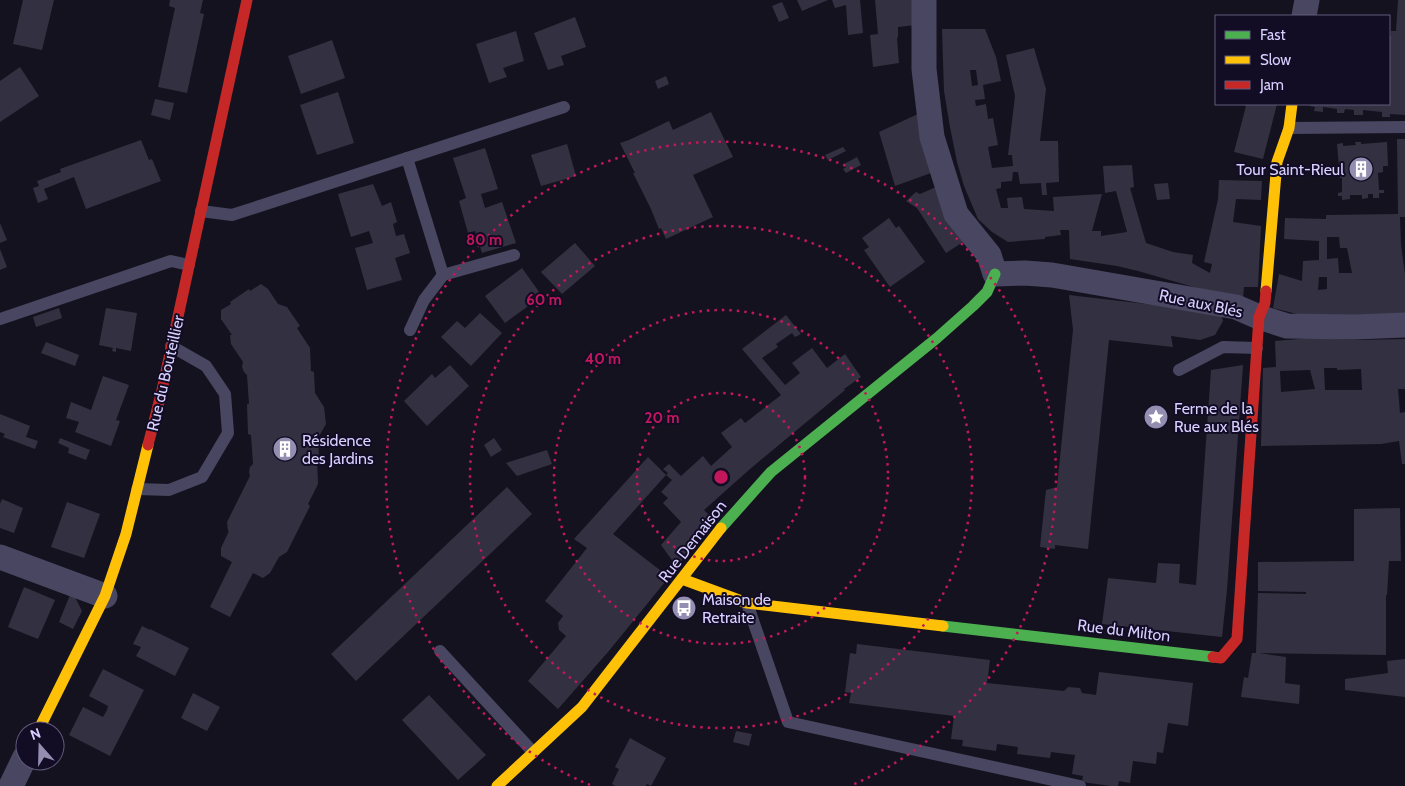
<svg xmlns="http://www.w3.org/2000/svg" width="1405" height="786" viewBox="0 0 1405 786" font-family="Cabin,sans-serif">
<rect width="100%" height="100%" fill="#15121f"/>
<g fill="#333041" fill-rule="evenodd">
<polygon points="23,0 54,0 42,50 13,44"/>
<polygon points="170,0 203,0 200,13 204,14 187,93 158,87 175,8 169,6"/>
<polygon points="797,0 828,0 802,11"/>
<polygon points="832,0 860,0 863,33 848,35 846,5 835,8"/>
<polygon points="875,0 915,0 916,25 898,27 898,37 897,38 899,63 873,67 870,35 878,34"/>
<polygon points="1398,0 1405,0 1405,115 1390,114 1390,117 1382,117 1382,112 1363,110 1363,115 1354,115 1354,110 1345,109 1344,113 1337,113 1337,109 1323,107 1323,112 1314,111 1315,107 1310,106 1310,104 1389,104 1389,36 1391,36 1391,31 1396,31"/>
<polygon points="782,2 789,18 779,22 772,6"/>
<polygon points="575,17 586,47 561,56 564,65 548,70 534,33"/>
<path d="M942 29H985L996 57 1001 81 983 85 985 99 975 100 976 106 986 104 988 119 993 118 998 145 988 147 992 168 1013 166 1012 155H1008L1015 96 1006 55 1034 48 1046 89 1040 141H1058L1059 182 1046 183 1047 195H1042L1041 183 1020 184 1018 172H1013L1012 181 1001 182V188L996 189 1001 208H1008L1007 198 1022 197 1024 209 1054 211 1053 197 1102 194 1092 231H1101V236L1127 232 1116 191 1105 193 1103 166 1132 165 1134 187 1130 188 1146 243 1173 252 1193 255 1192 263 1210 273 1212 264 1204 262 1218 199 1219 180 1262 181 1261 200 1236 199 1233 222 1261 226 1258 287H1244L1243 299 1225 296 1138 271 1117 266 1070 259 1069 230H1060L1061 235 1045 237V239L1008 242 992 232 978 219 964 186 957 162 950 127 944 91ZM970 70H976L978 85 972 86Z"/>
<polygon points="516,31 524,61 503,68 507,77 489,83 476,44"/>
<polygon points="332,40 345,78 301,94 288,56"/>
<polygon points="20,67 39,96 0,122 0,81"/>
<polygon points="666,76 669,84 658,89 655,81"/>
<polygon points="338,92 354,143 317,155 300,105"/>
<polygon points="155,99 174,103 170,120 151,115"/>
<polygon points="1241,104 1277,104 1263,159 1234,152 1246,106"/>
<polygon points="711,112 733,157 693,175 713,217 666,239 661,228 659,229 651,209 633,173 635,173 620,143 629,140 669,121 673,130"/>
<polygon points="918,114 931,173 895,186 879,132"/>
<path d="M1397 139H1405V217H1400L1401 245 1405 274V313L1317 319 1273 308 1279 274 1302 281 1303 261 1319 260V241L1284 239 1285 218 1326 219V215L1398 214ZM1327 237H1339L1340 248H1347L1352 273H1339L1338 258 1327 259ZM1319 277H1327V289L1318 290Z"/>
<polygon points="141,140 149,160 152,159 161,181 86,209 74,177 44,189 48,199 38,203 33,188 39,186 37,181 61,172 60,169"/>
<polygon points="1355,142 1361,142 1361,144 1387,142 1388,166 1383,166 1383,172 1378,173 1379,190 1384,190 1384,193 1379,193 1379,198 1373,198 1373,194 1368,194 1368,198 1362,199 1362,195 1350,195 1350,199 1342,200 1342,196 1338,196 1338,193 1342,192 1342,178 1340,178 1337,144 1343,143 1343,146 1356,145"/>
<polygon points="567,144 576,176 541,186 531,155"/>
<polygon points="843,147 846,151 828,160 825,155"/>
<polygon points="485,148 498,189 481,194 485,208 502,202 516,243 482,253 475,231 468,233 459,201 466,198 453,158"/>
<polygon points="857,157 861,165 846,173 843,169 846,167 844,164"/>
<polygon points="1168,183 1170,199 1157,200 1154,184"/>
<polygon points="373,184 382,206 391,202 397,222 393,224 396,236 404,234 410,253 395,258 402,280 367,290 355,248 373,243 369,231 351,237 338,194"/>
<polygon points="936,187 963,242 946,253 917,208 906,201 916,192 920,194"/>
<polygon points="889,218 896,228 899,226 925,262 890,287 864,250 869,247 862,238"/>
<polygon points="0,223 7,240 0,243"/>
<polygon points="575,243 595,266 562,294 541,272"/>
<polygon points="0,249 7,267 0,270"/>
<polygon points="522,268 542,296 505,323 485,296"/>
<polygon points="261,284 268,289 278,304 287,307 300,326 297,328 310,348 311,371 314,372 315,393 324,407 326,424 318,438 319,460 317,460 318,484 308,504 310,506 287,552 279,557 270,573 263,578 253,573 230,617 210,607 232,562 221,556 221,548 229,531 228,531 227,522 250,476 249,472 250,467 253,464 251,435 248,434 247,404 249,404 247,375 244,372 242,367 243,362 231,344 230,335 232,335 221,319 221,310 231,304 230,302 249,289 250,291"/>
<polygon points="1069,295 1215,312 1222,317 1223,321 1215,335 1200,340 1171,336 1173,347 1109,340 1088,549 1055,545 1055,549 1040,547 1046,490 1057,487 1073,330"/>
<polygon points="59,308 62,318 36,327 33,317"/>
<polygon points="106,308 137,313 131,351 116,348 116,352 112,351 113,348 99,345"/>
<polygon points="480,313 502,333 471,366 441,337 457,321 465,328"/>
<polygon points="786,315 801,334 795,337 792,333 776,344 778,347 762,358 785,385 800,373 792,363 812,348 827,368 845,354 861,377 844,389 845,390 750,469 704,510 712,518 677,567 661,545 681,522 663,503 668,498 661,492 672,480 666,475 668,473 663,469 669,464 681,476 703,456 711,466 732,447 721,433 741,418 745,423 781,395 742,349"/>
<path d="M1335 336V339L1359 340 1405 339V389H1398L1400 413 1405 412V464H1402L1399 441 1381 444 1261 446 1263 368 1276 367 1275 341ZM1324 368H1337V370L1361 369 1362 390H1325ZM1310 370 1315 389 1281 392 1280 371Z"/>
<polygon points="46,342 79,355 75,366 41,353"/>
<polygon points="450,365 469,386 427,426 404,401 432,374 435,378"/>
<polygon points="1243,365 1227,590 1222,637 1102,624 1108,578 1156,583 1158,563 1180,564 1179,583 1196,585 1211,370"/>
<polygon points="103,376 129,385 116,420 120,421 111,446 75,432 79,422 66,418 71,402 91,410"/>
<polygon points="0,414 30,426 26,437 38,441 35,449 3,437 5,434 0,432"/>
<polygon points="60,438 90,450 86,460 68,453 69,448 58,443"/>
<polygon points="494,438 502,450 491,457 484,445"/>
<polygon points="547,450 552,464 517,476 506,463"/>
<polygon points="648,457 666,475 613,534 669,577 608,652 558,709 528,681 566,636 559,630 558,623 563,616 545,601 587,548 574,539"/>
<polygon points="507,487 532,514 356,681 331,654"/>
<polygon points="2,499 23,508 14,533 0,528 0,504"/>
<polygon points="67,502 100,514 84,558 51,547"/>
<polygon points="1400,508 1401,561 1389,561 1387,595 1386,595 1386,655 1259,653 1286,657 1285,683 1300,685 1299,704 1241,697 1244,677 1248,678 1252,653 1256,653 1258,593 1306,594 1306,592 1258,591 1258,562 1354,561 1354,509"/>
<polygon points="24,587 55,600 38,639 8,627"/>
<polygon points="70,595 75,597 82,611 73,629 59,622"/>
<polygon points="142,626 150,630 150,629 189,648 175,676 136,656 141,647 133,644"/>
<polygon points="857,644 990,660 987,683 1064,691 1068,687 1080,688 1082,693 1096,695 1099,672 1193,683 1188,726 1168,723 1163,753 1157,752 1156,764 1133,761 1130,783 1119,781 1118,786 1111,786 1082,782 1083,776 1072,774 1075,755 1051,752 1050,758 1017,754 1018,747 997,744 996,751 962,746 963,740 951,739 954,716 849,703 851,693 845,692 850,653 856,654"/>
<polygon points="1405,659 1405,697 1345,690 1345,679 1388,673 1387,661"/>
<polygon points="103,669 144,690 110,756 69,735 83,707 103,717 107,710 108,706 89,696"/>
<polygon points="193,693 220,707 207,731 181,718"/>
<polygon points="429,695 486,755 458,780 402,720"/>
<polygon points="736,731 752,734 749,746 733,742"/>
<polygon points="630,738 666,758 651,786 647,784 646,786 615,786 612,784 619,769 615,767"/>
</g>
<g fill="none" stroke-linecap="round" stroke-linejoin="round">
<g stroke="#484660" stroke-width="12">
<polyline points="1289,128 1405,127"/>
<polyline points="407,158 443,275"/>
<polyline points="201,211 232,215 564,107"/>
<polyline points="0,319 171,261 189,265"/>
<polyline points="410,330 424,300 443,275 514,255"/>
<polyline points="1179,370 1223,347 1257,348"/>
<polyline points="137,489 169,490 202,477 228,433 225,394 206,366 171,346"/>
<polyline points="747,603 788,722 1080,786"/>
<polyline points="440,651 533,752"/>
</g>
<g stroke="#484660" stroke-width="25">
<polyline points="924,0 924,69 932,137 956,214 989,255 995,274 1025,273 1052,275 1236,307 1259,317 1287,326 1355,327 1405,325"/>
<polyline points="1304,16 1307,0"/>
<polyline points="0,557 105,596"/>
<polyline points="11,786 25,757"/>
</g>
<g stroke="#4caf50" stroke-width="11">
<polyline points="721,528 771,472 937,338 973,306 987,292 995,274"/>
<polyline points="943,626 1213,657"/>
</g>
<g stroke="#ffc107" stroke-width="11">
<polyline points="1266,291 1277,162 1289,128 1292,104"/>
<polyline points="682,579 747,603 943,626"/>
<polyline points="38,731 105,596 126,534 148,445"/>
<polyline points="497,786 582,707 721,528"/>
</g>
<g stroke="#c62828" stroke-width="11">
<polyline points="148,445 162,390 247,0"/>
<polyline points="1213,657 1221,658 1237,639 1259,317 1265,303 1266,291"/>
</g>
</g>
<g fill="none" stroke="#c2185b" stroke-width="2.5" stroke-dasharray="2.5 5">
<circle cx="721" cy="477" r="84"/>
<circle cx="721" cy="477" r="167"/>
<circle cx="721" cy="477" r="251"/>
<path d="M590 785A335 335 0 1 1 852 785"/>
</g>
<defs>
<symbol id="building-disc" viewBox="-11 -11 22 22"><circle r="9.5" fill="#948eb1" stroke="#120c25"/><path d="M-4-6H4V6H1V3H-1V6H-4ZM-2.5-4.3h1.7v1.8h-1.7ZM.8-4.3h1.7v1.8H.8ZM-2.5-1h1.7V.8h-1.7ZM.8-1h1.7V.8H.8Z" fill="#fff"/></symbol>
<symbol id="sight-disc" viewBox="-11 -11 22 22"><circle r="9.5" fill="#948eb1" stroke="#120c25"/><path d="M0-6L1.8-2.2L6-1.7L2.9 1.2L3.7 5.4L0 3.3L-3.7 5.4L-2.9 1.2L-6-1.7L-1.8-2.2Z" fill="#fff"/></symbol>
<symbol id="bus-disc" viewBox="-11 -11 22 22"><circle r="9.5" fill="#948eb1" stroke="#120c25"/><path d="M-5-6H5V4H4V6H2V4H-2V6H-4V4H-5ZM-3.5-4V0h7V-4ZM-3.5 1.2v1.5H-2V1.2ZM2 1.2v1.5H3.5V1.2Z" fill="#fff"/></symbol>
</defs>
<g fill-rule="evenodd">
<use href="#building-disc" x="1347" y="155" width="28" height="28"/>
<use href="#sight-disc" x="1142" y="403" width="28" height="28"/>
<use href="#building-disc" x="271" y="435" width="28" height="28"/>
<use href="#bus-disc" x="670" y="594" width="28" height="28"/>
</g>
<g text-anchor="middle" stroke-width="4" stroke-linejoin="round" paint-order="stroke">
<g font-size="16" fill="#d8d0ff" stroke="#120c25" text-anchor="start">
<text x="1344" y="175" text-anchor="end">Tour Saint-Rieul</text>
<text x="1174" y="414">Ferme de la<tspan x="1174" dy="18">Rue aux Blés</tspan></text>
<text x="302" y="446">Résidence<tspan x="302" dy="18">des Jardins</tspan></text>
<text x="702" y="605">Maison de<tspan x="702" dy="18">Retraite</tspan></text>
</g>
<g font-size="16" fill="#d8d0ff" stroke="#120c25">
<text transform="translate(1201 303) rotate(12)" y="6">Rue aux Blés</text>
<text transform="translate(165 373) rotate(-77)" y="6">Rue du Bouteillier</text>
<text transform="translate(692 541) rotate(-52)" y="6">Rue Demaison</text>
<text transform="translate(1124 630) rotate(7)" y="6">Rue du Milton</text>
</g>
</g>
<circle cx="721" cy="477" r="8" fill="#c2185b" stroke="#120c25" stroke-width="2.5"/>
<g font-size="15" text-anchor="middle" font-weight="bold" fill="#c2185b" stroke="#120c25" stroke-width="4" stroke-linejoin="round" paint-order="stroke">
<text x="484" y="245">80 m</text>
<text x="544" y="305">60 m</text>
<text x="603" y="364">40 m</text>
<text x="662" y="423">20 m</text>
</g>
<rect x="1215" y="15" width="175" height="90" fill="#120c25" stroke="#615a7c"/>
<rect x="1225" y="31" width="25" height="8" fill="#4caf50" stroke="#615a7c"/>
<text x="1260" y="40" font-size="15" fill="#d8d0ff">Fast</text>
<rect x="1225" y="56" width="25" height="8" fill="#ffc107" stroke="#615a7c"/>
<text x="1260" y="65" font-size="15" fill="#d8d0ff">Slow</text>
<rect x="1225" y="81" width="25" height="8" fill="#c62828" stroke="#615a7c"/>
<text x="1260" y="90" font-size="15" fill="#d8d0ff">Jam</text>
<g transform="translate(40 746) rotate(340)"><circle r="24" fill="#120c25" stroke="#615a7c"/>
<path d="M0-4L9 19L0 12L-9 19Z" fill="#948eb1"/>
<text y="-8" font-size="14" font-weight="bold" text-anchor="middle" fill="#d8d0ff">N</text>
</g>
</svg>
